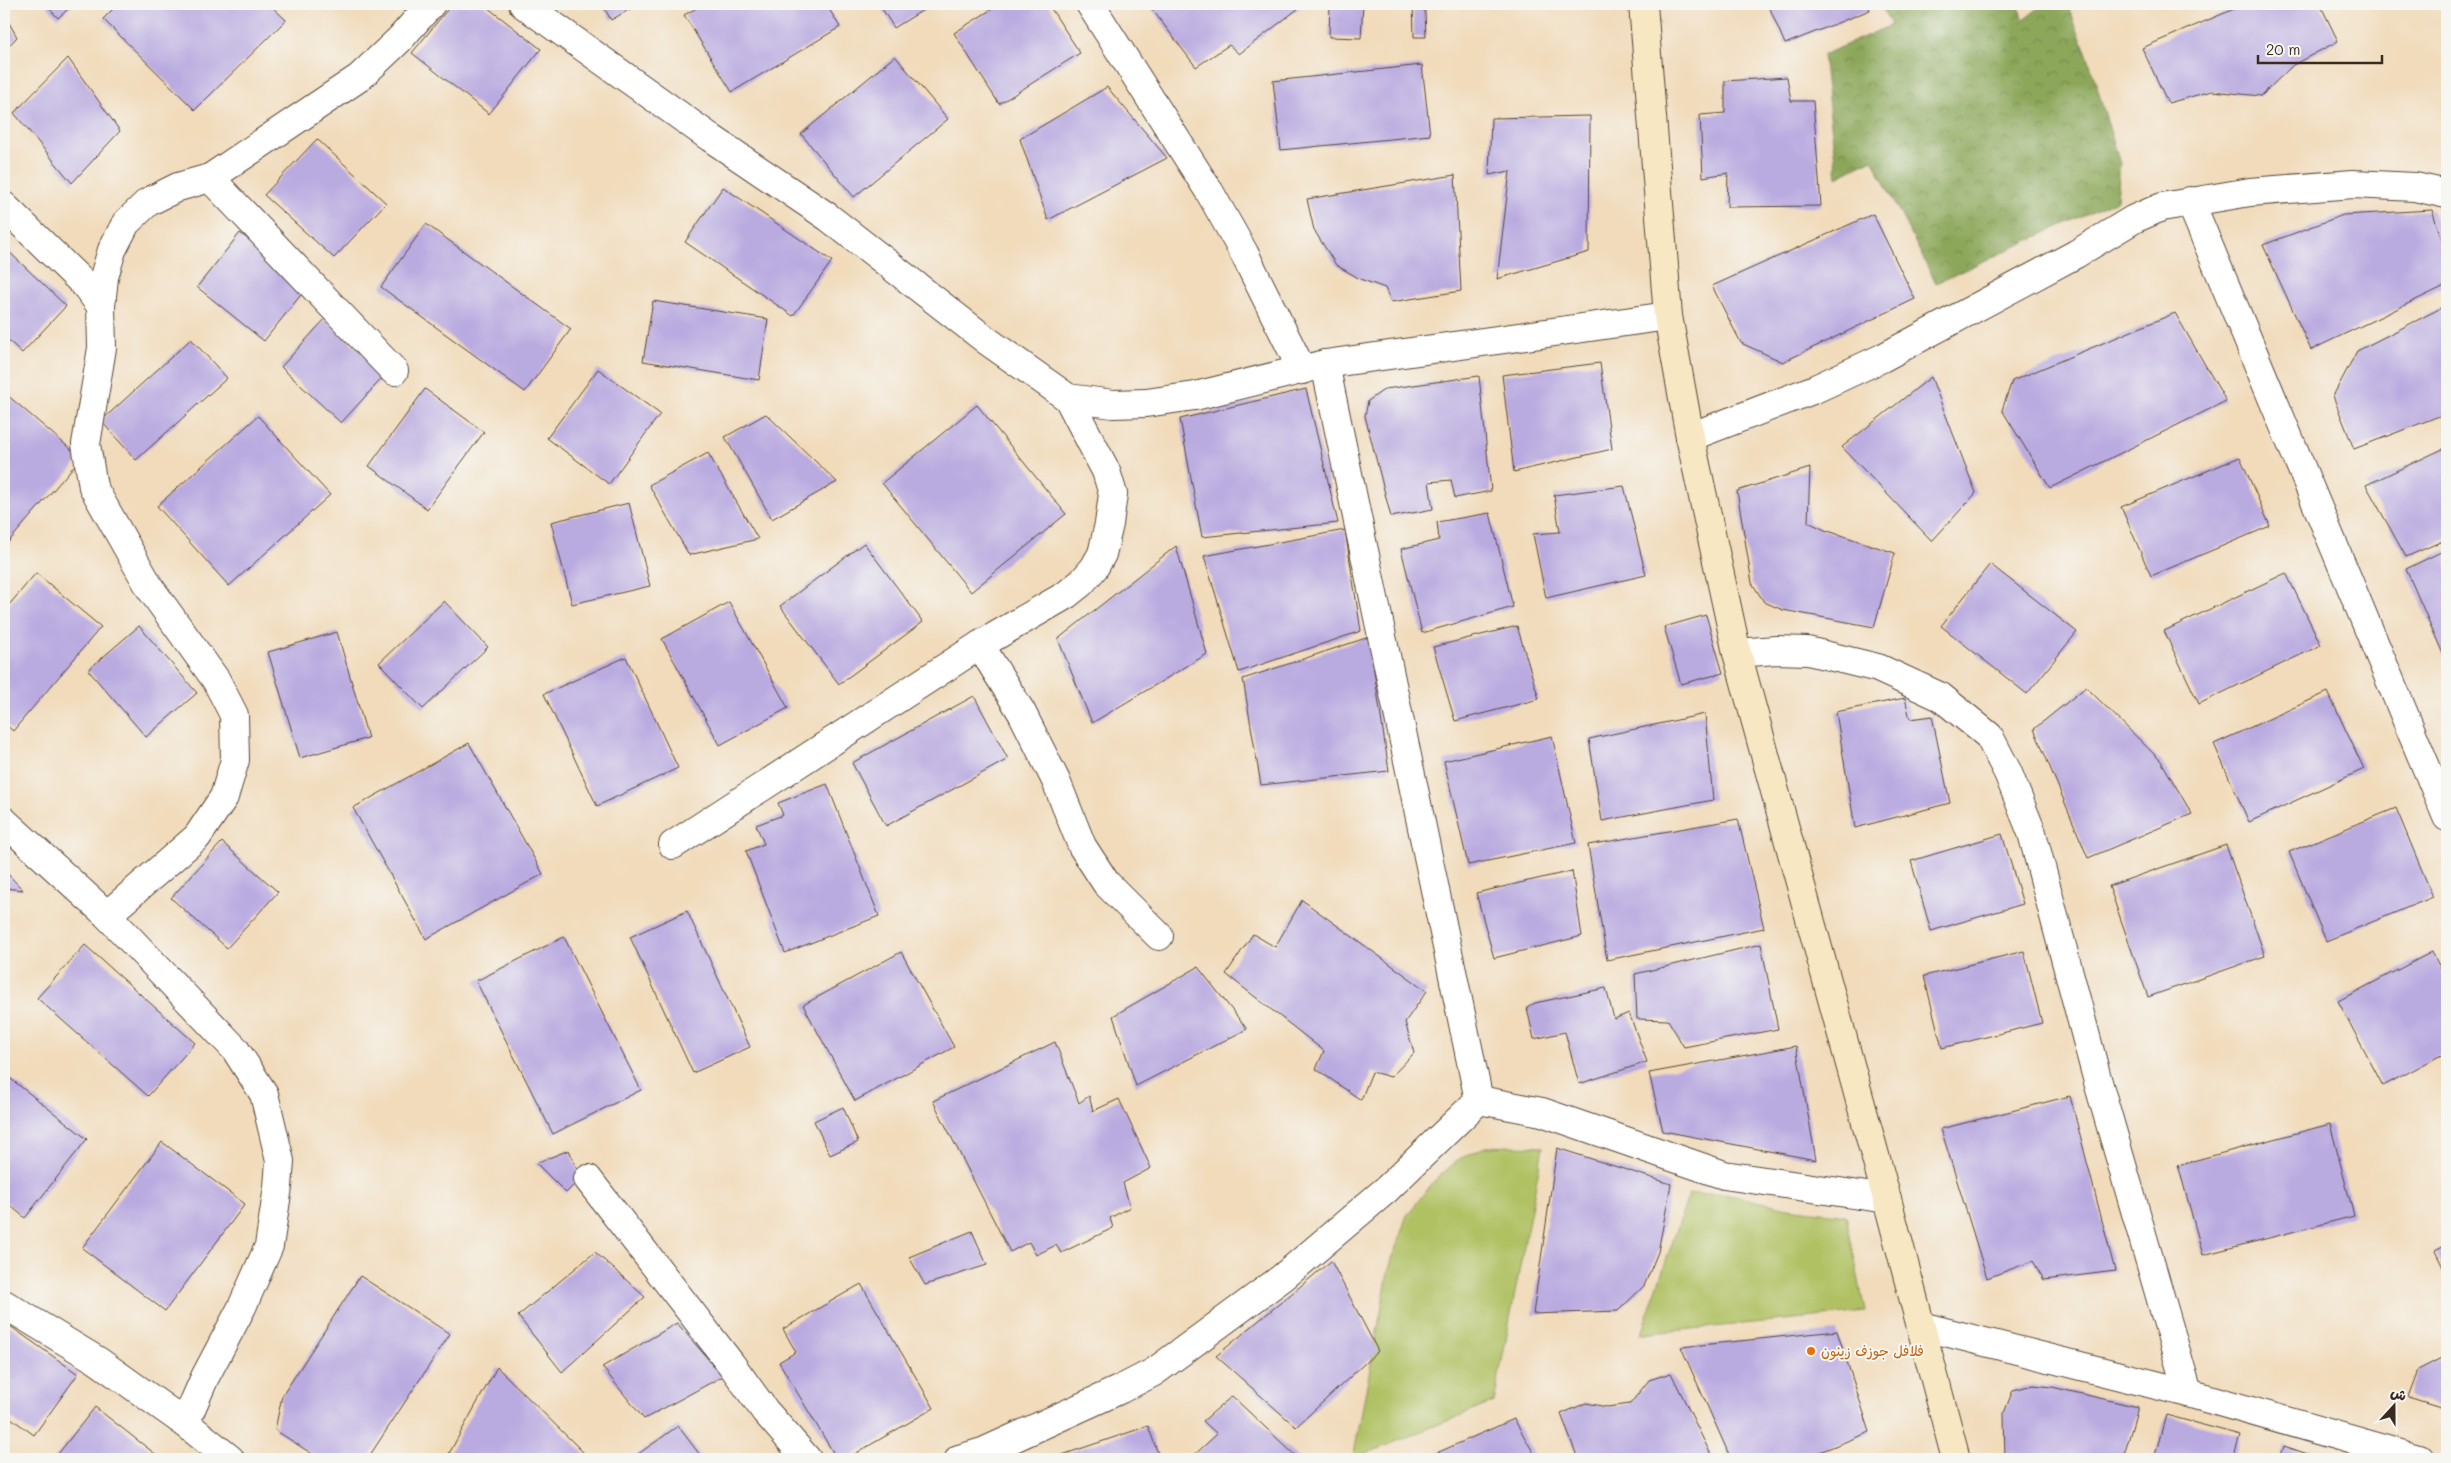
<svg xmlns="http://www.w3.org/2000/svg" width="2451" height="1463" viewBox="0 0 2451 1463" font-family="Mali,'Playpen Sans Arabic',sans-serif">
<defs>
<pattern id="forest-crowns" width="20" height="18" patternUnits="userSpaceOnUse" patternTransform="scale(1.25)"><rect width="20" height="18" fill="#8ca75a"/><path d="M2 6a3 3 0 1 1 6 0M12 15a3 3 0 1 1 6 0" fill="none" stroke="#74884a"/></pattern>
</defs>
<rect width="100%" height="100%" fill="#f6f6f2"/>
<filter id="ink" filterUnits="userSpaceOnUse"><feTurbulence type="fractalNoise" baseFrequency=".02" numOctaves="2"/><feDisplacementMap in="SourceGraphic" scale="10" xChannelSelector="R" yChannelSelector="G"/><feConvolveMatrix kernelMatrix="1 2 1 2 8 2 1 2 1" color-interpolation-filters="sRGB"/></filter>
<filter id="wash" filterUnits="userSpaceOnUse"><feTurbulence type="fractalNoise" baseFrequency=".0096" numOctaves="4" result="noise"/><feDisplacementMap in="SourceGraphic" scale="20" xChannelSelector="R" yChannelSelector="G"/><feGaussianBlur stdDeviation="1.12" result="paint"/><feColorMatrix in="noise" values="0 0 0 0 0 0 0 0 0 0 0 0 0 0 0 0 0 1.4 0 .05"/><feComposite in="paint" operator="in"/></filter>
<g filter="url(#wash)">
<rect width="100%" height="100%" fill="#f1dbbb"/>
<g fill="#b0c164" stroke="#767641">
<polygon points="1512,1146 1543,1147 1494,1402 1353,1459 1389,1268 1407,1215 1434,1181 1459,1159 1485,1147"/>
<polygon points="1689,1194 1725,1194 1788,1208 1846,1215 1865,1312 1641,1334"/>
</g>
<polygon fill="url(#forest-crowns)" stroke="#64683c" points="1880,4 2019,4 2022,21 2044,4 2067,4 2087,54 2120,164 2117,200 1936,283 1872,159 1837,177 1823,55 1891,25"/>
<g id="blocks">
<g fill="#b9aae0">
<polygon points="45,4 74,4 58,18"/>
<polygon points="118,4 269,4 286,20 195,110 103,19"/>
<polygon points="452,4 483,4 541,49 489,114 412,53"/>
<polygon points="602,4 639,4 611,20"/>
<polygon points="704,4 826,4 840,27 732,92 684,15"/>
<polygon points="879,4 933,4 894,28"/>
<polygon points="1000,4 1048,4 1080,53 999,104 954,33"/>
<polygon points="1148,4 1301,4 1303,5 1239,54 1229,45 1196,67"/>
<polygon points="1330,4 1363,4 1361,38 1329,37"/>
<polygon points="1413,4 1419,4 1420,9 1425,11 1426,37 1414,37"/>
<polygon points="1768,4 1867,4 1870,10 1785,44"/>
<polygon points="2246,4 2320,4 2338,41 2293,65 2261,96 2212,91 2168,103 2142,48"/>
<polygon points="4,14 17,37 4,51"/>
<polygon points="895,56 948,119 854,197 801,134"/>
<polygon points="68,58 120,131 72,183 14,113"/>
<polygon points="1422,65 1430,135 1281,150 1273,81"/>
<polygon points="1787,77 1791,101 1813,101 1821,206 1727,207 1728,173 1703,177 1700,115 1725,113 1725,81"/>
<polygon points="1107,87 1167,158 1048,220 1020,139"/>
<polygon points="1590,116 1589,252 1497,279 1510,171 1489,175 1491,118"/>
<polygon points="317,139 386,203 334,258 264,195"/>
<polygon points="1455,175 1461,291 1391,302 1385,288 1360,279 1336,265 1314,230 1307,199"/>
<polygon points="723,187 832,261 793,316 685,242"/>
<polygon points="2432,210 2447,255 2447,285 2311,350 2263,245 2343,215"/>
<polygon points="1873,214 1915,299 1783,362 1741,343 1712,286"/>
<polygon points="426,224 571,329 525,392 381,287"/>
<polygon points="240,233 308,286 264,341 197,287"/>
<polygon points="4,247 66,306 22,353 4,336"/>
<polygon points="653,301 768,319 759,380 643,361"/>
<polygon points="2447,305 2447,413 2354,449 2333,396 2357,351"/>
<polygon points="2175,313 2226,401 2050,488 2002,410 2012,381"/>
<polygon points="325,319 386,374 341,423 281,367"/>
<polygon points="191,339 227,378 136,460 101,421"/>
<polygon points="1600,363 1612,449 1514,472 1502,375"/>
<polygon points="598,369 660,414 609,484 547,438"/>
<polygon points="1479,376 1491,491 1455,498 1451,480 1429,482 1433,509 1391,517 1365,416 1368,401 1385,389"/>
<polygon points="1931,377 1976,493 1932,541 1842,447"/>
<polygon points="425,389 484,432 427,509 369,466"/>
<polygon points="1306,389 1338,523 1202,537 1180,419"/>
<polygon points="6,394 81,458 4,547 4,396"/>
<polygon points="977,405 1066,514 971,592 882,483"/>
<polygon points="766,414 837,482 772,519 725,437"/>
<polygon points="258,416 330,495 229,586 157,506"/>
<polygon points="2447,447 2447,539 2406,557 2366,485"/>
<polygon points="708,453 758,539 689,555 649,485"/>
<polygon points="2240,457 2270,526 2151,576 2121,507"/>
<polygon points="1810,468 1808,522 1825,530 1895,553 1874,627 1783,610 1764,602 1752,583 1737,491"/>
<polygon points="1624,486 1646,575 1546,598 1533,534 1560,532 1554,495"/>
<polygon points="629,503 650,586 572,604 551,522"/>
<polygon points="1490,513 1513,607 1422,633 1401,549 1439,540 1437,522"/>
<polygon points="1345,530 1361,631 1239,672 1204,556"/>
<polygon points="864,543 923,622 839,684 780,606"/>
<polygon points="1176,546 1207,654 1092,723 1058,639"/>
<polygon points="2447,549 2447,663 2406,569"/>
<polygon points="1990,564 2077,632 2027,694 1941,626"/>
<polygon points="36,573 101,627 13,731 4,723 4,611"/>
<polygon points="2286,573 2321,645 2199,704 2164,631"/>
<polygon points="444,601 488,647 423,709 379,663"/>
<polygon points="729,602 788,708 720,745 662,639"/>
<polygon points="1706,615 1723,673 1681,684 1664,627"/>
<polygon points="139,626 197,693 146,737 88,670"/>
<polygon points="1517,626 1539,699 1455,721 1433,647"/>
<polygon points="337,632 368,738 300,758 268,652"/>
<polygon points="1369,637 1389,771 1261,785 1243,679"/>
<polygon points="626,657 678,768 597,806 544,694"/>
<polygon points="2086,687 2161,761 2192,814 2088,858 2034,729"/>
<polygon points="2328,692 2364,769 2249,822 2214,744"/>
<polygon points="974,696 1008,759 886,826 852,763"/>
<polygon points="1905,698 1910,719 1932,716 1950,803 1855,828 1836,712"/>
<polygon points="1705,714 1713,800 1602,821 1589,739"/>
<polygon points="1552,736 1576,843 1468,865 1444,761"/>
<polygon points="469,743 543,874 426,939 353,808"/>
<polygon points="827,784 879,916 785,953 746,851 764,844 756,825 783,815 778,803"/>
<polygon points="2396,808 2433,897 2326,941 2289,852"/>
<polygon points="1738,819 1764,928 1607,960 1588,845"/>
<polygon points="2002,834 2023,904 1931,931 1911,861"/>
<polygon points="222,842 278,892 227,948 171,898"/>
<polygon points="2226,845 2265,956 2148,997 2109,886"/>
<polygon points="4,870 23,890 4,888"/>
<polygon points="1572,871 1582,936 1494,958 1476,893"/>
<polygon points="1302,900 1427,991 1405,1022 1414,1053 1391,1077 1372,1072 1361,1100 1316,1069 1324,1051 1226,974 1253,934 1275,947"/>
<polygon points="687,911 750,1047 693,1073 630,937"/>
<polygon points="564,937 641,1090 553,1134 476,981"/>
<polygon points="1761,944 1778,1029 1684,1047 1668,1020 1637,1019 1635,974"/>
<polygon points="85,945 195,1043 148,1096 37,998"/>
<polygon points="2024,951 2042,1023 1942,1048 1924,976"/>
<polygon points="901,952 954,1047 855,1101 803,1005"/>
<polygon points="2432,952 2447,981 2447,1052 2383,1086 2338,1001"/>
<polygon points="1198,967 1247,1029 1136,1086 1113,1016"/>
<polygon points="1606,988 1614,1019 1629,1013 1647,1062 1579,1084 1565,1032 1534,1039 1527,1008 1535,1003"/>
<polygon points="1055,1042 1079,1103 1089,1096 1093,1111 1119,1099 1151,1168 1123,1183 1130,1207 1110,1218 1113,1228 1061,1253 1056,1245 1036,1255 1029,1242 1010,1252 933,1101"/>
<polygon points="1796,1046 1816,1160 1663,1131 1649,1073"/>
<polygon points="6,1075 87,1139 25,1218 4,1200 4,1077"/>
<polygon points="2070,1096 2115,1271 2044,1280 2033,1261 1987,1278 1941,1129"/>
<polygon points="843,1107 858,1142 830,1155 814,1121"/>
<polygon points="2330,1124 2354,1216 2203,1255 2178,1165"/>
<polygon points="162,1142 245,1204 165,1311 82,1248"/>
<polygon points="1557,1148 1671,1184 1658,1252 1644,1286 1618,1311 1533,1314"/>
<polygon points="569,1150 581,1178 566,1193 536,1163"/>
<polygon points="972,1231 987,1265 925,1285 909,1257"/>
<polygon points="2447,1245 2447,1275 2435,1251"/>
<polygon points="595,1252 645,1297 562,1372 518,1316"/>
<polygon points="1331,1261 1378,1351 1296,1427 1216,1356"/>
<polygon points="360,1276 450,1334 368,1458 370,1459 320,1459 275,1430 282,1396"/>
<polygon points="861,1284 934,1408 846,1459 837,1459 779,1362 796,1352 783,1329"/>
<polygon points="677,1323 723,1376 644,1419 602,1367"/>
<polygon points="10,1326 78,1374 34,1435 4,1413 4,1334"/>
<polygon points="1837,1331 1870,1432 1802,1459 1731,1459 1681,1347"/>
<polygon points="2447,1355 2447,1409 2408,1397 2418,1370"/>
<polygon points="497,1367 590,1459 446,1459"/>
<polygon points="1671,1373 1713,1459 1578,1459 1561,1414 1586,1403 1607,1407 1630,1404 1649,1380"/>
<polygon points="2033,1385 2052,1387 2138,1407 2123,1459 2005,1459 2004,1413 2013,1390"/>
<polygon points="1232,1396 1299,1459 1190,1459 1217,1434 1203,1421"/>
<polygon points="95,1407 159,1457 158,1459 54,1459"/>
<polygon points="2166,1415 2240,1435 2233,1459 2154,1459"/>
<polygon points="1514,1419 1537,1459 1423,1459"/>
<polygon points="678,1426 703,1459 631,1459"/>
<polygon points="1148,1426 1160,1459 1050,1459"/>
<polygon points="2284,1446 2323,1459 2280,1459"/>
</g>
</g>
</g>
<g filter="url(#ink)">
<use href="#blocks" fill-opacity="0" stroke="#564536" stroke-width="1"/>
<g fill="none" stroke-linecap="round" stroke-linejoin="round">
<defs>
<g id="minor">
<polyline points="1090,4 1209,191 1244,253 1302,370"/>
<polyline points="210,178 394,371"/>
<polyline points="2190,201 2447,817"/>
<polyline points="4,206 85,285 101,306"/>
<polyline points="980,645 1022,713 1056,781 1082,846 1106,883 1159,936"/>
<polyline points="1737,653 1776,650 1808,651 1878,668 1941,697 1989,736 2008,773 2032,833 2098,1082 2188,1393"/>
<polyline points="673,845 980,645 1066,595 1081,583 1094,568 1102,554 1109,524 1113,494 1106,471 1068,398"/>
<polyline points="107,915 197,837 224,797 235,760 234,715 216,680 150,588 93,487 86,444 102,348 101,306 104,277 112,250 126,223 148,202 178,187 210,178 360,77 399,40 431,4"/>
<polyline points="588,1179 731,1364 765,1411 807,1459"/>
</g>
<g id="tertiary">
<polyline points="523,4 711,138 828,217 986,340 1068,398 1113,404 1146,403 1195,396 1325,364 1668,316"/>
<polyline points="1325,364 1479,1100 1542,1112 1724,1175 1887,1199"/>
<polyline points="1690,437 1815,389 1882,358 2076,254 2134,219 2162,207 2250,192 2353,184 2415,187 2447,194"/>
<polyline points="4,821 107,915 235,1049 264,1094 280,1161 278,1187 269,1246 242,1307 205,1377 185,1423"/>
<polyline points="4,1304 98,1361 185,1423 230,1459"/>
<polyline points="1921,1326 2188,1393 2419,1459"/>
<polyline points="959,1459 983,1452 1121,1389 1154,1372 1282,1278 1387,1189 1479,1100"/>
</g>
<polyline id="secondary" points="1643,4 1668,316 1690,437 1737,653 1887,1199 1956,1459"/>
</defs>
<use href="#minor" stroke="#564536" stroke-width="30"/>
<use href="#tertiary" stroke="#564536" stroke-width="30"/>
<use href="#secondary" stroke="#564536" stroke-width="30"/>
<use href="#minor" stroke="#fff" stroke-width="28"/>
<use href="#tertiary" stroke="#fff" stroke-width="28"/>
<use href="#secondary" stroke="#f7e8c3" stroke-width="28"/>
</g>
</g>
<circle fill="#e8710a" stroke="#f6f6f2" stroke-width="2" cx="1811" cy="1351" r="5"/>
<g text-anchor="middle" stroke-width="4" stroke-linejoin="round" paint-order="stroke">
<g font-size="14" fill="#c56008" stroke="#f6f6f2" text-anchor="start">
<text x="1821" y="1356">فلافل جوزف زينون</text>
</g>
</g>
<rect width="2451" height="1463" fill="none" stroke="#f6f6f2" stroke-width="20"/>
<g transform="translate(2394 1406) rotate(21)" stroke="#f6f6f2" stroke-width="4" paint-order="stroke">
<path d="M0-4L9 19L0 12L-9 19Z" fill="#3b2a1e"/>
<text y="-8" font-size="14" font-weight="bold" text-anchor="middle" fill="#3b2a1e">ش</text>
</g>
<path d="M2258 55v8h124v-8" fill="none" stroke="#3b2a1e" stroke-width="2.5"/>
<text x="2266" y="55" font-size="15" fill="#3b2a1e" stroke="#f6f6f2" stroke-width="4" paint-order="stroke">20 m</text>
</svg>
